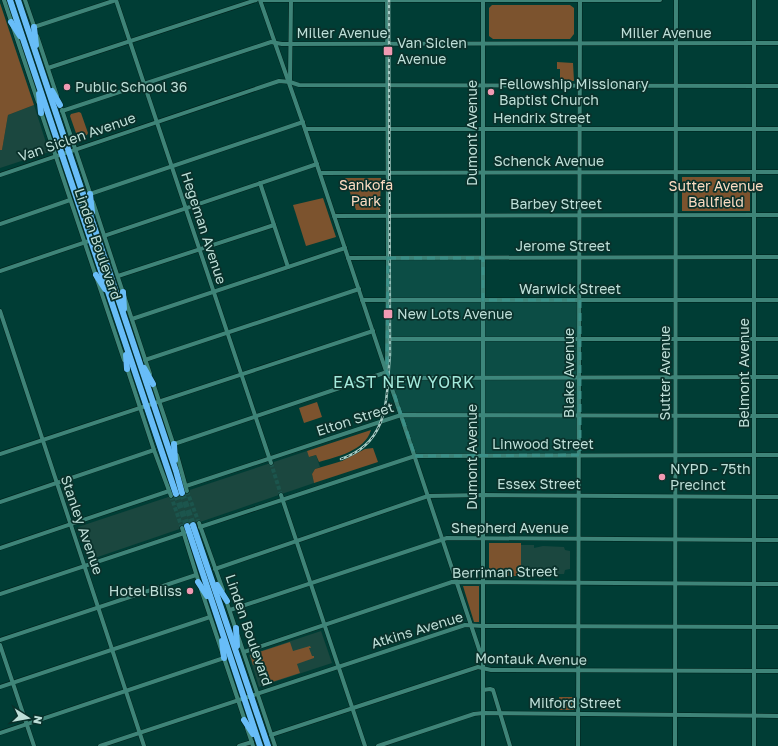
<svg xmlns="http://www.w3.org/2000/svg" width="778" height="746" viewBox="0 0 778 746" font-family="'Golos Text',sans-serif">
<rect width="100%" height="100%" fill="#003d35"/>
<g fill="#1b473f">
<polygon points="34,105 49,152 0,168 0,150 2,150 8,115"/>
<polygon points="307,451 310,457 316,455 320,467 315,469 312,474 314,483 89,560 78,527"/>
<polygon points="521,545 534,545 534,548 543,546 564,547 565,550 570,551 570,569 565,570 564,574 543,574 537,572 537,576 521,576"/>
<polygon points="321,631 332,663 259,687 249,655"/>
</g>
<g fill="#7c532e">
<polygon points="0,3 34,105 8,115 2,150 0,150"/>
<polygon points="492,5 570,5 574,8 574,34 570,39 493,39 489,36 489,8"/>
<polygon points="557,62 573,63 574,81 560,81 560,69 557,69"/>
<polygon points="79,112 81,113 88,133 87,135 79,137 77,136 70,116 71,114"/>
<rect x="682" y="177" width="68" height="34"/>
<polygon points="345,178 381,178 380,210 356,210"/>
<polygon points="323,198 336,237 306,246 293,205"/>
<polygon points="317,402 322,417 304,423 299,408"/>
<path d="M371 430C365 451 336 457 319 462L316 455 309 457 307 451Z"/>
<polygon points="373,448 378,462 314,483 312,474 315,469 342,461 365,449"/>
<rect x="489" y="543" width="32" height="33"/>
<polygon points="463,586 479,586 479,622 474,622"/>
<polygon points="290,642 293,651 310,646 311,648 309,648 312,656 314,656 314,658 297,664 300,673 269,683 262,662 253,665 250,655"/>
<rect x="559" y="697" width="15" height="13"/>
</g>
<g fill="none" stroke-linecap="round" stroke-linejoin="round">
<g stroke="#1c554d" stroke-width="4" stroke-dasharray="4 2" stroke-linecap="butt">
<polyline points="271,463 281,495"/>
<polyline points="187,491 199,523"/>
<polyline points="171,496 182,528"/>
</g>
<g stroke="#1c554d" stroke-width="6" stroke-dasharray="6 3" stroke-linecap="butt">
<polyline points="182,493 193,525"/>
<polyline points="176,494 187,526"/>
</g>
<defs>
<g id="minor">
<polyline points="4,0 38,102"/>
<polyline points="25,0 35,29"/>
<polyline points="116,0 271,463"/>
<polyline points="260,0 305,129 481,655"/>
<polyline points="261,0 660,0"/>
<polyline points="387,0 388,258 387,367"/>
<polyline points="34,27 116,0"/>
<polyline points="37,36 57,96"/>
<polyline points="48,68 256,0"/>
<polyline points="290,80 291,0"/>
<polyline points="62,110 91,196"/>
<polyline points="62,111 271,42 282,44 778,43"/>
<polyline points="41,112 124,360"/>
<polyline points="305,129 778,129"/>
<polyline points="320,173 778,172"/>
<polyline points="0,175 279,81 290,82 299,85 778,86"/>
<polyline points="260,183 288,267"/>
<polyline points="90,194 303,122"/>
<polyline points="93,202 150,374"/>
<polyline points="334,216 778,215"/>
<polyline points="0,224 70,200"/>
<polyline points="348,258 778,257"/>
<polyline points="0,271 317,164"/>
<polyline points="118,276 274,225"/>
<polyline points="362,300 778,300"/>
<polyline points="0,311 144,746"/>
<polyline points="132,319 345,248"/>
<polyline points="388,339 778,339"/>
<polyline points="145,360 359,289"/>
<polyline points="127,368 154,450 171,496"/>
<polyline points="389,378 778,377"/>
<polyline points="153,383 174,446"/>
<polyline points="174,444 387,372"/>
<polyline points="0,454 373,331"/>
<polyline points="177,455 187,491"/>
<polyline points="186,486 401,415 778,416"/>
<polyline points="281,495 365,746"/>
<polyline points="0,502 154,450"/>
<polyline points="199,523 223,590"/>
<polyline points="200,527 415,456 778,455"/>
<polyline points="182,528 199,583"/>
<polyline points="0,548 169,491"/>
<polyline points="215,569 428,496 483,495 778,497"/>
<polyline points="201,589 245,721"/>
<polyline points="0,594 184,533"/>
<polyline points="226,600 236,630"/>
<polyline points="230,610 447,538 778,540"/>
<polyline points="238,636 275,746"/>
<polyline points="0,640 196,575"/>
<polyline points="0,645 34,746"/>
<polyline points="244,652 452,582 778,584"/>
<polyline points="0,687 210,617"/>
<polyline points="483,690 490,689 493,690 510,746"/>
<polyline points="247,728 253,746"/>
<polyline points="0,733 224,658"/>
<polyline points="271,735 478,667 491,670 778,671"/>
<polyline points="100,746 465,625 483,626 778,627"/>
<polyline points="239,746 252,742"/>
<polyline points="378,746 474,714 483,713 778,716"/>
<polyline points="483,746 483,0"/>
<polyline points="578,746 580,0"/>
<polyline points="675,746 676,0"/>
<polyline points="754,746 754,0"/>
</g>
<g id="highway">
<polyline points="10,0 176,494"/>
<polyline points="18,0 176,471 182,493"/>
<polyline points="11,22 20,36"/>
<polyline points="34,27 36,45"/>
<polyline points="52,91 60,105"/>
<polyline points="39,94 41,113"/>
<polyline points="90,194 92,212"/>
<polyline points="96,275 105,289"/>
<polyline points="123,292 124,309"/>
<polyline points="126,355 127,369"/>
<polyline points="144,368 153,384"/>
<polyline points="174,444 175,460"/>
<polyline points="193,525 268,746"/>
<polyline points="187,526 260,746"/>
<polyline points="198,582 207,596"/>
<polyline points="217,585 227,601"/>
<polyline points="236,628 237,646"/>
<polyline points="222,641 224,658"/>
<polyline points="244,720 253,734"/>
</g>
</defs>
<use href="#minor" stroke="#00221c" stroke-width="5"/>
<use href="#highway" stroke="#00221c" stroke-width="7"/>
<use href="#minor" stroke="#3e8478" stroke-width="4"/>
<use href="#highway" stroke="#68bdf8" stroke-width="6"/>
<defs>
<path id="rail" d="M341 459C390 442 386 399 390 355L389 0"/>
</defs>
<use href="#rail" stroke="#a7cbc4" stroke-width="2.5"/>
<use href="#rail" stroke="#0a312b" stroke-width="1" stroke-dasharray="3" stroke-linecap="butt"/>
</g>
<path fill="#3b9088" fill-opacity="0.2" stroke="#3b9088" stroke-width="3" stroke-dasharray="8 5" stroke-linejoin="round" d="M388 258H483V300H580V455L415 456 387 372Z"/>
<g fill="#f19ab3" stroke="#0a312b" stroke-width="1.5">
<rect x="383" y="46" width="10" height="10" rx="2"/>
<circle cx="67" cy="87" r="4"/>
<circle cx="491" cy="92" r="4"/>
<rect x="383" y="309" width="10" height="10" rx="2"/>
<circle cx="662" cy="477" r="4"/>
<circle cx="190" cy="591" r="4"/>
</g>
<g text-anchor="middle" stroke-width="3.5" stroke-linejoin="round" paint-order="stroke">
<g font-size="14" fill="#bedfd8" stroke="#0a312b">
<text x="342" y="38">Miller Avenue</text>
<text x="666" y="38">Miller Avenue</text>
<text x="542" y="123">Hendrix Street</text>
<text transform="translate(472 133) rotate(-90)" y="5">Dumont Avenue</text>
<text transform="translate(77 137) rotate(-19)" y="5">Van Siclen Avenue</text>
<text x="549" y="166">Schenck Avenue</text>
<text x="556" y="209">Barbey Street</text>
<text transform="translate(204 228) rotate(72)" y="5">Hegeman Avenue</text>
<text transform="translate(98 244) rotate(71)" y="5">Linden Boulevard</text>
<text x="563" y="251">Jerome Street</text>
<text x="570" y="294">Warwick Street</text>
<text transform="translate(569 373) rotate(-90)" y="5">Blake Avenue</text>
<text transform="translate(665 373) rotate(-90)" y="5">Sutter Avenue</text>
<text transform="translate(744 373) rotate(-90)" y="5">Belmont Avenue</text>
<text transform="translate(355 419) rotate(-18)" y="5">Elton Street</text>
<text x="543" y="449">Linwood Street</text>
<text transform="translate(472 457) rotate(-90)" y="5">Dumont Avenue</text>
<text x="539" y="489">Essex Street</text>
<text transform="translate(82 525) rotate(71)" y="5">Stanley Avenue</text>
<text x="510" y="533">Shepherd Avenue</text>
<text transform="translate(505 572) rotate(-1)" y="5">Berriman Street</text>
<text transform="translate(249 630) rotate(71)" y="5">Linden Boulevard</text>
<text transform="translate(417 630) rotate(-17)" y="5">Atkins Avenue</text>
<text transform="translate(531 659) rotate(1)" y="5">Montauk Avenue</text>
<text x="575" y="708">Milford Street</text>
</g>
<g font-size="14" fill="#bedfd8" stroke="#0a312b" text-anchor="start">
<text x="397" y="48">Van Siclen<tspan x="397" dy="16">Avenue</tspan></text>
<text x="499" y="89">Fellowship Missionary<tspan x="499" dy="16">Baptist Church</tspan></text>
<text x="75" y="92">Public School 36</text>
<text x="397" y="319">New Lots Avenue</text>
<text x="670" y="474">NYPD - 75th<tspan x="670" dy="16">Precinct</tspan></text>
<text x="182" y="596" text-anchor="end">Hotel Bliss</text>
</g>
<g font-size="14" fill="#fcdbc1" stroke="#0a312b">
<text x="366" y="190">Sankofa<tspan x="366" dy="16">Park</tspan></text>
<text x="716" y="191">Sutter Avenue<tspan x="716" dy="16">Ballfield</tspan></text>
</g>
<g font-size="16" letter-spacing="1" fill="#a4eadc" stroke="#0a312b">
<text x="404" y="388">EAST NEW YORK</text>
</g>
</g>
<g transform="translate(28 718) rotate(101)" stroke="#0a312b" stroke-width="3" paint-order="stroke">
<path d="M0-3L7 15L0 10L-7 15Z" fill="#bedfd8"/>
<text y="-6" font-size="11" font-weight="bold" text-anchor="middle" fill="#bedfd8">N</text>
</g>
</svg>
